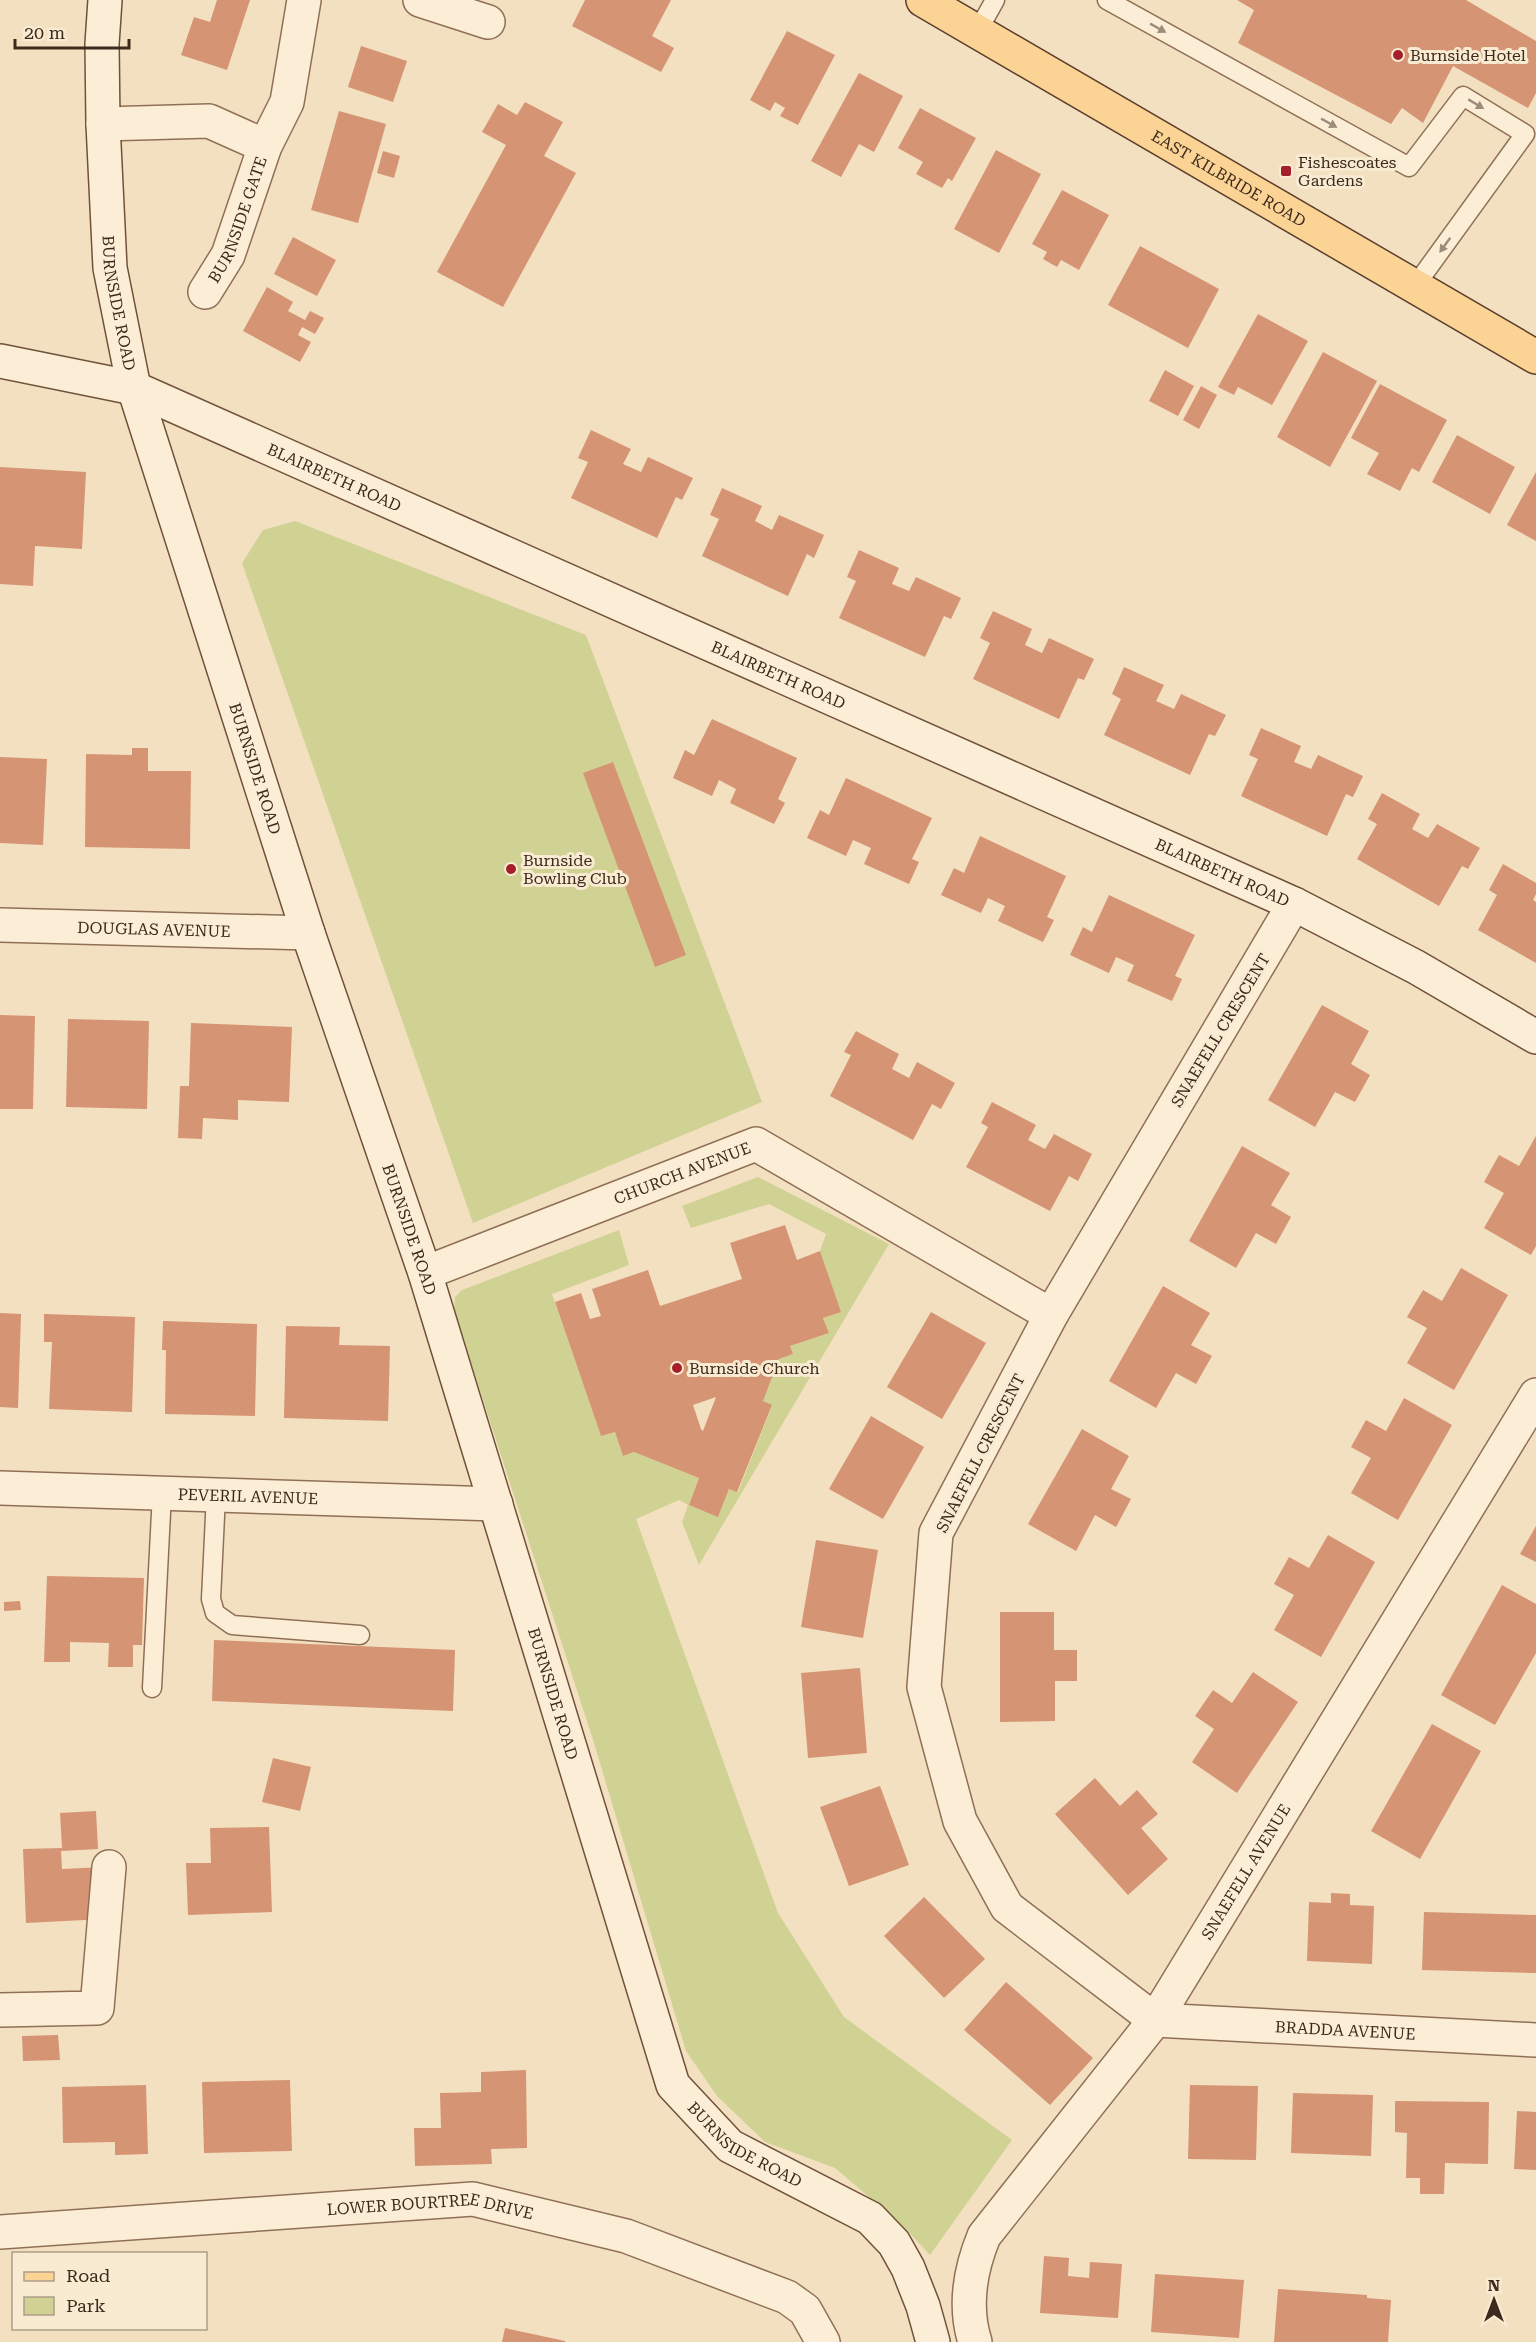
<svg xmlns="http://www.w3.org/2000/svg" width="1536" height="2342" viewBox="0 0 1536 2342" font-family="'Roboto Serif',serif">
<rect width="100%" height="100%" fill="#f3e0c1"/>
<g fill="#d0d294">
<polygon points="295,521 586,635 762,1102 473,1223 242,563 263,530"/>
<polygon points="758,1177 889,1244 699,1565 682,1522 688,1505 679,1500 636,1519 778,1913 844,2017 1012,2140 930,2255 904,2227 835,2168 765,2142 717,2096 686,2051 594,1743 454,1310 455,1297 462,1290 619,1230 629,1265 552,1294 601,1436 615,1432 623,1456 634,1452 699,1478 689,1505 718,1516 729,1489 738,1492 772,1406 763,1401 779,1359 793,1354 790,1346 829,1333 823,1318 840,1312 820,1251 826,1234 769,1204 691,1228 682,1206"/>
</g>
<g fill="#d59473" fill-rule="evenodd">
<polygon points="217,0 250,0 227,70 181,55 194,17 210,22"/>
<polygon points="585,0 671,0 652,36 674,48 661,72 572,26"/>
<polygon points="1237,0 1466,0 1536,41 1536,93 1528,108 1453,66 1423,123 1402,108 1391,124 1238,43 1254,10"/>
<polygon points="787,31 835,55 798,125 780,116 785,108 775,102 770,111 750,100"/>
<polygon points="361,46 407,61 393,102 348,87"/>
<polygon points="859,73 903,96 874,152 859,144 841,177 811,161"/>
<polygon points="525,102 563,122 544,156 576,173 503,307 437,272 506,145 482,132 498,104 517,115"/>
<polygon points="920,108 976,138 952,181 948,178 942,188 916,174 923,162 898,148"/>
<polygon points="339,111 386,124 358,223 311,210"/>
<polygon points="996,150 1041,174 999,253 954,229"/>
<polygon points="383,151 400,156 394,178 377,173"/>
<polygon points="1062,190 1109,215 1079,270 1061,260 1057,267 1043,259 1047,252 1032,244"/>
<polygon points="293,237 336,260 317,296 274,274"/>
<polygon points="1140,246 1219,289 1188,348 1108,305"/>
<polygon points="267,287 293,302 288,311 305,320 310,311 324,318 315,334 302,327 298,335 311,342 300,362 243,331"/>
<polygon points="1258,314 1308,341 1272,405 1238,387 1234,395 1218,387"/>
<polygon points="1323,352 1377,381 1330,467 1277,437"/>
<polygon points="1165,370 1194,386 1178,416 1149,401"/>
<polygon points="1380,384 1447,420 1419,472 1412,468 1400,491 1367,474 1379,453 1351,438"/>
<polygon points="1201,386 1217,395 1199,429 1183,420"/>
<polygon points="591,430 631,449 623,464 641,472 648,457 693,478 682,500 676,497 657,538 571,498 588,462 578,458"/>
<polygon points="1457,435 1515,467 1490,514 1432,482"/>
<polygon points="0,467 86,472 82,549 35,546 33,586 0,584"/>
<polygon points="1536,472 1536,541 1507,525"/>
<polygon points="722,488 762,506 755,521 772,530 779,515 824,535 814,558 807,554 788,596 702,556 719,519 710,515"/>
<polygon points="859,550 899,568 892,584 909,591 916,577 961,598 951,619 944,616 925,657 839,618 856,581 847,577"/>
<polygon points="993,611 1032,629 1025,645 1042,653 1049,638 1094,659 1084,680 1078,678 1059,719 973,679 990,643 980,638"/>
<polygon points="1124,667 1164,685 1156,701 1174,709 1181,694 1226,715 1215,736 1209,734 1190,775 1104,735 1121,699 1112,694"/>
<polygon points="712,719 797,758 778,799 785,803 774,824 730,803 736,789 719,780 712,796 673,778 685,750 694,755"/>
<polygon points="1261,728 1301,746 1294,762 1311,769 1318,755 1363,776 1353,797 1346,794 1327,836 1241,796 1258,759 1249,755"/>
<polygon points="132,748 148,748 148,771 191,771 190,849 85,847 86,754 132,755"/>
<polygon points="0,757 47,759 43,845 0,843"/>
<polygon points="613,762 686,955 655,967 583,773"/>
<polygon points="846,778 932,818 912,859 919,862 909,884 864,864 871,848 853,840 846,856 807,838 820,810 829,815"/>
<polygon points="1382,793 1420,814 1412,829 1428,838 1437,824 1480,848 1468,869 1462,866 1439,906 1357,859 1377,824 1368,819"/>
<polygon points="980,836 1066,876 1047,917 1054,920 1043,942 998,921 1005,906 988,898 981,913 941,895 954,868 964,873"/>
<polygon points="1503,864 1536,883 1536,894 1533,900 1536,902 1536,963 1478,930 1497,895 1489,890"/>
<polygon points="1109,895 1195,935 1175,976 1182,979 1172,1001 1127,981 1134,965 1116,957 1109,973 1070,955 1083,927 1092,932"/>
<polygon points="1322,1005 1369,1031 1351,1064 1370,1075 1355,1102 1335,1092 1315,1127 1268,1100"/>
<polygon points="0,1015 35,1016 33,1109 0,1109"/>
<polygon points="68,1019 149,1021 147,1109 66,1107"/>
<polygon points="191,1023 292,1027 289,1102 238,1100 238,1120 203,1118 202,1139 178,1138 180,1086 189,1086"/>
<polygon points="856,1031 899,1054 892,1069 909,1078 917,1062 955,1083 941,1109 932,1104 913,1140 830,1096 851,1055 844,1052"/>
<polygon points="992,1102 1036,1125 1028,1140 1045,1149 1054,1134 1092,1154 1078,1181 1069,1176 1050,1211 966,1167 988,1127 981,1123"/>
<polygon points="1536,1136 1536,1246 1531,1255 1484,1228 1504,1193 1484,1182 1499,1155 1519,1166"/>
<polygon points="1242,1146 1290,1173 1271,1205 1291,1217 1276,1244 1256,1233 1236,1268 1189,1241"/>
<path d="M785 1225 797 1260 820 1251 841 1312 823 1318 829 1333 790 1346 793 1354 779 1359 763 1401 772 1405 737 1492 729 1489 718 1517 689 1505 699 1478 634 1452 623 1456 615 1432 601 1436 555 1302 581 1293 590 1319 601 1316 592 1289 648 1270 660 1306 742 1279 730 1243ZM716 1397 703 1431 701 1429 693 1405Z"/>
<polygon points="1461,1268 1508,1295 1454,1390 1407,1363 1427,1328 1407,1317 1423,1290 1442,1301"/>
<polygon points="1163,1286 1210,1313 1191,1345 1212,1356 1196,1384 1176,1373 1156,1408 1109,1381"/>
<polygon points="931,1312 986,1343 942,1419 887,1387"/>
<polygon points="0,1313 21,1314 18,1408 0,1407"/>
<polygon points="44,1314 135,1317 132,1412 49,1409 52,1342 44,1342"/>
<polygon points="163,1321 257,1324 255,1416 165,1414 166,1350 162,1350"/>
<polygon points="286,1326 340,1327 339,1345 390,1346 388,1421 284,1418"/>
<polygon points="1404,1398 1452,1425 1398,1520 1351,1493 1371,1458 1351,1447 1366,1420 1386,1431"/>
<polygon points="871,1416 924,1447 883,1519 829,1489"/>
<polygon points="1082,1429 1129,1456 1111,1489 1131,1499 1116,1527 1095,1515 1076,1551 1028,1524"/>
<polygon points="1536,1526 1536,1562 1520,1554"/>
<polygon points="1328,1535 1375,1562 1321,1657 1274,1630 1294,1595 1274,1584 1289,1557 1309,1568"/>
<polygon points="816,1540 878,1550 863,1638 801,1627"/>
<polygon points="47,1576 144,1578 142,1645 133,1645 133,1667 108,1667 109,1643 70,1642 70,1662 44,1662"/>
<polygon points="1502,1585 1536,1604 1536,1653 1495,1725 1441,1695"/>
<polygon points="20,1601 21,1610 4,1611 4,1602"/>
<polygon points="1000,1612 1054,1612 1054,1650 1077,1650 1077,1681 1055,1681 1055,1721 1000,1722"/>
<polygon points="214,1640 455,1650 453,1711 212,1701"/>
<polygon points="860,1668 867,1753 808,1758 801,1673"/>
<polygon points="1253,1672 1298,1702 1237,1793 1192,1762 1214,1729 1195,1716 1213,1690 1232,1703"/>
<polygon points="1432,1724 1481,1751 1420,1859 1371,1831"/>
<polygon points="273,1758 311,1767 300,1811 262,1802"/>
<polygon points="1095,1778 1120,1806 1137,1790 1158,1814 1141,1828 1168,1859 1128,1895 1055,1814"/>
<polygon points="880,1786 909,1865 849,1886 820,1807"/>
<polygon points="96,1811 98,1849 61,1851 62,1869 103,1867 105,1919 26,1923 23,1849 62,1848 60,1813"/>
<polygon points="269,1827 272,1912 188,1915 186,1863 211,1863 210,1828"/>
<polygon points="1331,1893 1350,1894 1350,1905 1374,1906 1372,1964 1307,1961 1309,1902 1331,1903"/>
<polygon points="924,1897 985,1959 944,1998 884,1936"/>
<polygon points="1424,1912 1536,1915 1536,1973 1422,1970"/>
<polygon points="1006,1982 1093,2058 1050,2105 964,2030"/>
<polygon points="58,2035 60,2060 23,2061 22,2036"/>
<polygon points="526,2070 527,2148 491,2149 492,2164 415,2166 414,2128 441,2128 440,2093 481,2092 481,2072"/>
<polygon points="290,2080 292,2151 204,2153 202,2082"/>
<polygon points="146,2085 148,2154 115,2155 115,2142 63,2143 62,2087"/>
<polygon points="1190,2085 1258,2086 1256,2160 1188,2159"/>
<polygon points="1293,2093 1373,2095 1371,2156 1291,2153"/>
<polygon points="1395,2101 1489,2102 1488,2164 1445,2163 1444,2194 1420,2194 1420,2178 1406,2178 1407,2133 1395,2132"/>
<polygon points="1517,2111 1536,2112 1536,2170 1514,2169"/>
<polygon points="1044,2256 1069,2258 1068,2276 1089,2278 1090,2262 1122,2264 1118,2318 1040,2313"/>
<polygon points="1155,2274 1244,2280 1239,2338 1151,2332"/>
<polygon points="1278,2289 1367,2295 1367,2298 1391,2300 1388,2342 1274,2342"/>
<polygon points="505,2328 565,2341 565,2342 502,2342"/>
</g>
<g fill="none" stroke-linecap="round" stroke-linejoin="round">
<defs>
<g id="lane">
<polyline points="1107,0 1409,167 1463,96 1525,134 1415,286"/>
<polyline points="977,32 995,0"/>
<polyline points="216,1495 211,1599 215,1613 232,1625 360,1635"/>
<polyline points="152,1688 162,1493"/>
</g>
<g id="street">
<polyline points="420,0 488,22"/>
<polyline points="103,124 209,121 265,146"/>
<path id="s1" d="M205 292 228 255 265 146 287 102 304 0"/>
<path id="s2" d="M1294 904 1051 1315 936 1533 924 1687 960 1821 1007 1907 1155 2020 1536 2040"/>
<path id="s3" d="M0 925 308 933"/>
<path id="s4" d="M425 1273 756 1144 1051 1315"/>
<path id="s5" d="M0 1488 496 1504"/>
<polyline points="0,2010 97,2008 109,1867"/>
<path id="s6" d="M0 2232 473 2199 626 2236 787 2297 805 2310 823 2342"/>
<path id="s7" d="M975 2342C964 2307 970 2270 984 2236L1155 2020 1536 1395"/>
</g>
<g id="secondary">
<path id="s8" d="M105 0 102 44 103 124 110 268 134 388 308 933 425 1273 673 2085 730 2146 870 2218 894 2243 908 2268 923 2306 933 2342"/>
<path id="s9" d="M0 361 134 388 1294 904 1416 967 1536 1037"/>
</g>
<g id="primary">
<path id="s10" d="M923 0 1536 357"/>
</g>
</defs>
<use href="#lane" stroke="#8f7056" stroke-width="21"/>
<use href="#street" stroke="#8f7056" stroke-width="36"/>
<use href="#secondary" stroke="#70513a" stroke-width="36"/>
<use href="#primary" stroke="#5c3e2b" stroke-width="36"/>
<use href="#lane" stroke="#fceed6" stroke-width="18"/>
<use href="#street" stroke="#fceed6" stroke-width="33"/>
<use href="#secondary" stroke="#fceed6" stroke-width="33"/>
<use href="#primary" stroke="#fad395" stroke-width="33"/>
</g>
<defs><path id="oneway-solid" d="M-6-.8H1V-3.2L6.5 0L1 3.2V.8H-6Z" transform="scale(1.5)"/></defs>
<g fill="#9c8c79">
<use href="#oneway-solid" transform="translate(1158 28) rotate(29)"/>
<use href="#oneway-solid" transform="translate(1476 104) rotate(31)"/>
<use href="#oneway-solid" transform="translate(1329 123) rotate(29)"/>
<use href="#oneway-solid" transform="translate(1445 245) rotate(126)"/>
</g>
<g fill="#a51f2a" stroke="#f9ebd2" stroke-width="2">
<circle cx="1398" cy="55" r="6"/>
<rect x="1280" y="165" width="12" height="12" rx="3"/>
<circle cx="511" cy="869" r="6"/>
<circle cx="677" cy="1368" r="6"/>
</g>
<g text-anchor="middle" stroke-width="6" stroke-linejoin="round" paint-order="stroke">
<g font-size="16" fill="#3d2a1c" stroke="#f9ebd2" text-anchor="start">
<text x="1410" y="61">Burnside Hotel</text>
<text x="1298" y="168">Fishescoates<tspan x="1298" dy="18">Gardens</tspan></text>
<text x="523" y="866">Burnside<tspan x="523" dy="18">Bowling Club</tspan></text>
<text x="689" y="1374">Burnside Church</text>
</g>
<g font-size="16" fill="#3d2a1c" stroke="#f9ebd2">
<text dy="6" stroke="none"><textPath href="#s10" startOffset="354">EAST KILBRIDE ROAD</textPath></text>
<text dy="6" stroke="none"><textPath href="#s1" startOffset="80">BURNSIDE GATE</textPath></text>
<text dy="6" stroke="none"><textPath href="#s8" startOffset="304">BURNSIDE ROAD</textPath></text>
<text dy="6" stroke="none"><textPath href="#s9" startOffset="356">BLAIRBETH ROAD</textPath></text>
<text dy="6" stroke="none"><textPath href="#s9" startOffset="842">BLAIRBETH ROAD</textPath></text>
<text dy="6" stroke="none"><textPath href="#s8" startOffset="790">BURNSIDE ROAD</textPath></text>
<text dy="6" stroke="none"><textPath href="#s9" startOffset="1328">BLAIRBETH ROAD</textPath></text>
<text dy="6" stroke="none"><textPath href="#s3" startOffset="154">DOUGLAS AVENUE</textPath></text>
<text transform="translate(1220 1030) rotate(-59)" y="6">SNAEFELL CRESCENT</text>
<text dy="6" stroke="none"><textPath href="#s4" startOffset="276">CHURCH AVENUE</textPath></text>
<text dy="6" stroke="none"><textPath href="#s8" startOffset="1276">BURNSIDE ROAD</textPath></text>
<text transform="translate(980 1453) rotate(-63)" y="6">SNAEFELL CRESCENT</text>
<text dy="6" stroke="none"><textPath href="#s5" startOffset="248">PEVERIL AVENUE</textPath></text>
<text dy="6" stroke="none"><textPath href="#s8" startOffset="1762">BURNSIDE ROAD</textPath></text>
<text dy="6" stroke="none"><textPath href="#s7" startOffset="558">SNAEFELL AVENUE</textPath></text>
<text dy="6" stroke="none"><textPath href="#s2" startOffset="1492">BRADDA AVENUE</textPath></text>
<text dy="6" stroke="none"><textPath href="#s8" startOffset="2266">BURNSIDE ROAD</textPath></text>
<text dy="6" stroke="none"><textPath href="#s6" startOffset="432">LOWER BOURTREE DRIVE</textPath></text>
</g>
</g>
<rect x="12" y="2252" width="195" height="78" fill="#f9ebd2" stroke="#ae9e89" stroke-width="1.5"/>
<rect x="24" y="2272" width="30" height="9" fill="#fad395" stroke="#ae9e89" stroke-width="1.5"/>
<text x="66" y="2282" font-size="18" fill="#3d2a1c">Road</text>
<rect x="24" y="2297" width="30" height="18" fill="#d0d294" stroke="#ae9e89" stroke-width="1.5"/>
<text x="66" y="2312" font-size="18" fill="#3d2a1c">Park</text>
<g transform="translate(1494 2300)" stroke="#f9ebd2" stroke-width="4.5" paint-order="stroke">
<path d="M0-4.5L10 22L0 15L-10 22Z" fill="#3d2a1c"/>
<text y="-9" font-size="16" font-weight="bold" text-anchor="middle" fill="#3d2a1c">N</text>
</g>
<path d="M15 39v9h114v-9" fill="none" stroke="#3d2a1c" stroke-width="3"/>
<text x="24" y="39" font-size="18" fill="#3d2a1c" stroke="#f9ebd2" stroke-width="4.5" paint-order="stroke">20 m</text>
</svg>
